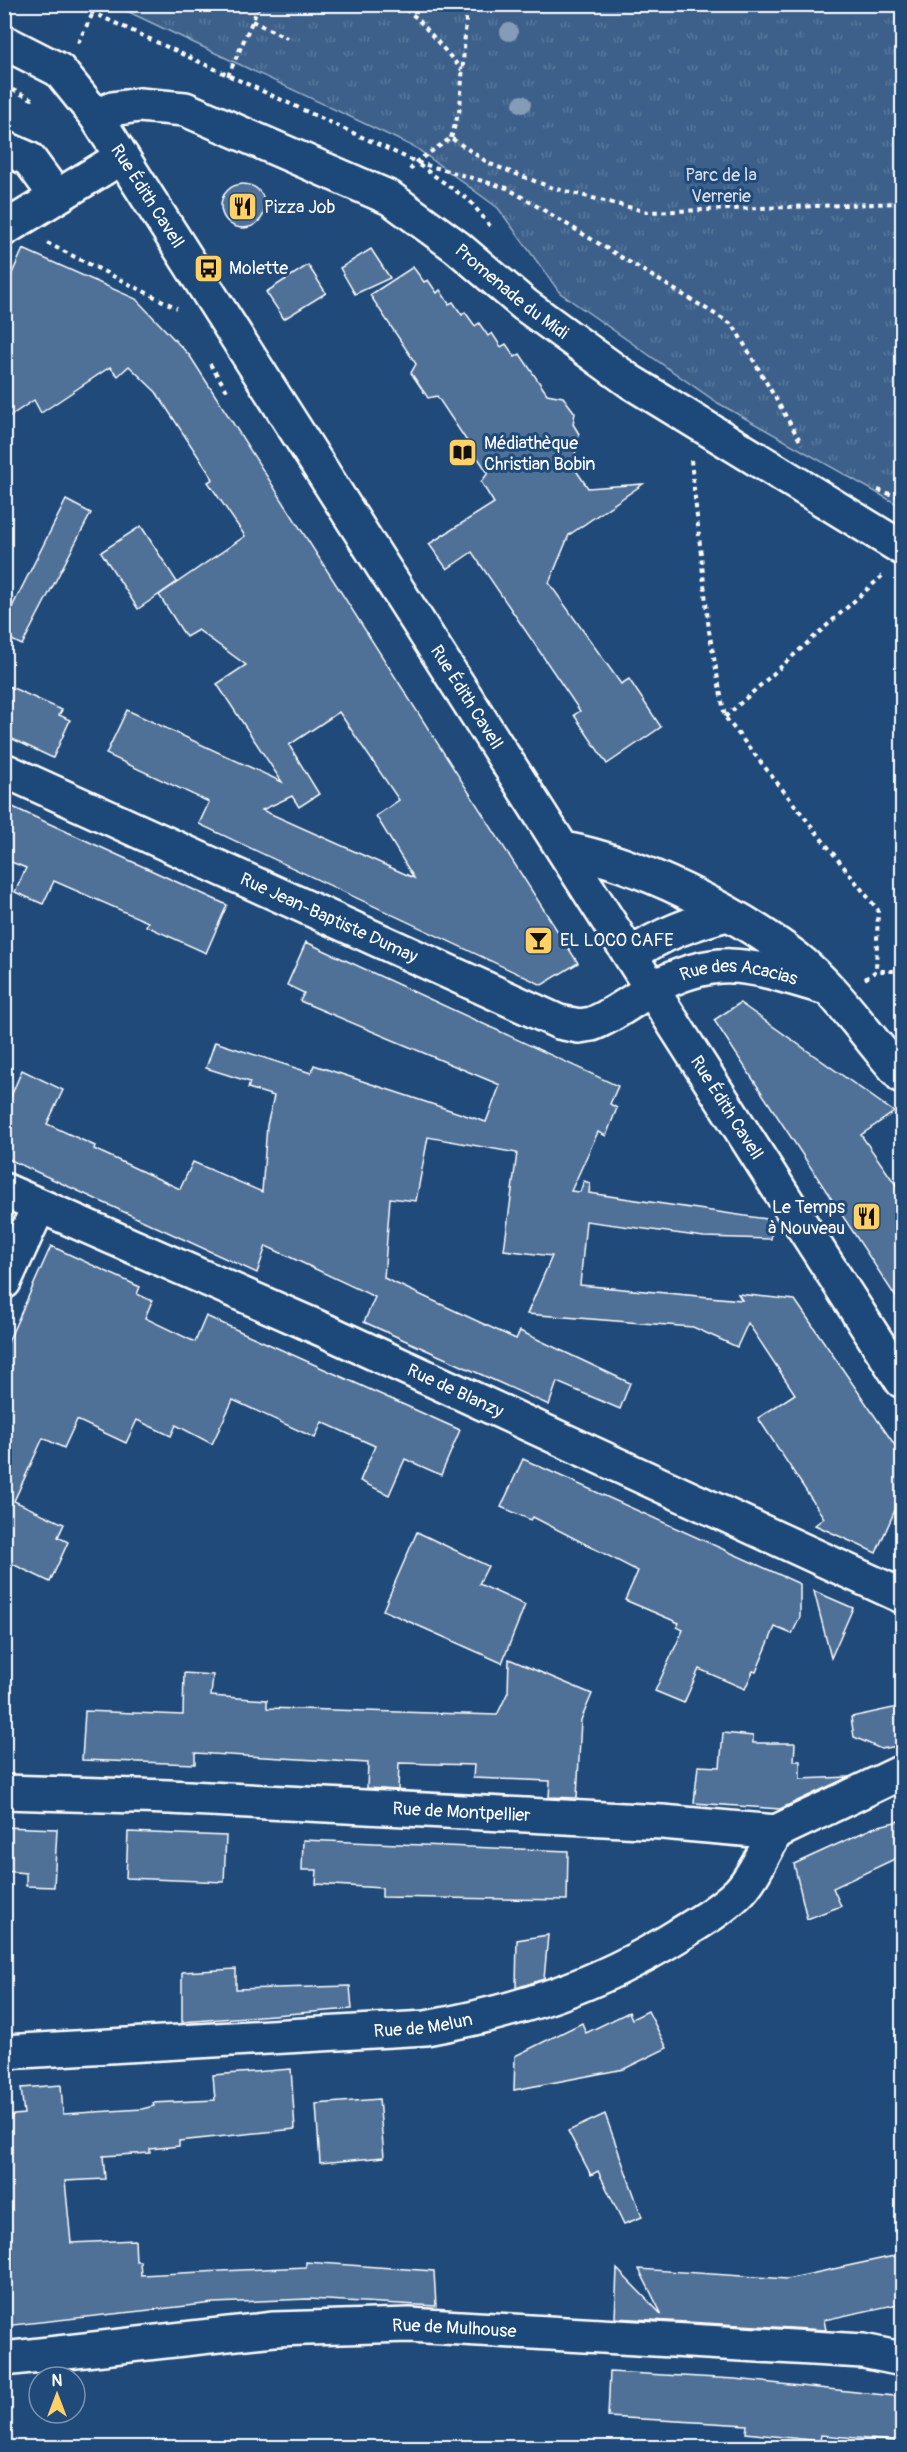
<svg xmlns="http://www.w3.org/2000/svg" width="907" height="2452" viewBox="0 0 907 2452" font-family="Pangolin,sans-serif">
<defs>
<pattern id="park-tufts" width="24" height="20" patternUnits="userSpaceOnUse" patternTransform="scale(1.5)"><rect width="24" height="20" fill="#3c618b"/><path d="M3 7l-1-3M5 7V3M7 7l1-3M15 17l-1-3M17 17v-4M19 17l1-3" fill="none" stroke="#59799c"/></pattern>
</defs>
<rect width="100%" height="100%" fill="#1f4a7a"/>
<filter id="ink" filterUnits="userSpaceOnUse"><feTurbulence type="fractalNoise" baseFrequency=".0167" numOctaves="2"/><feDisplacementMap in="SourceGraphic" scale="12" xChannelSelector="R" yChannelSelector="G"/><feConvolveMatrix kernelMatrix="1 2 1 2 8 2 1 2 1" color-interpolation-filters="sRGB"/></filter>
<g filter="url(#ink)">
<polygon fill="url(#park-tufts)" stroke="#9eb0c5" stroke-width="1.5" points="114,5 902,5 902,507 718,403 560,293 498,208 416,148"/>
<g fill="#507197" stroke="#fff" stroke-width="1.5" fill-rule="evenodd">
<circle cx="243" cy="206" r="22"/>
<path d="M23 249 136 299 190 356 578 963 542 985 199 824 209 802 106 754 127 710 282 782 217 684 246 665 198 630 186 637 159 595 245 536 208 482 213 479 156 392 129 366 118 376 110 367 41 413 34 400 4 420V291ZM339 712 399 800 376 816 414 878 262 810 292 796 299 807 319 794 289 745Z"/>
<polygon points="371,249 390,278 355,294 340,268"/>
<polygon points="308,265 326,293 284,319 266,292"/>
<polygon points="413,267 424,282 428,280 437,293 440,290 449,304 453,302 462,315 465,312 475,326 479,323 488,336 492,333 501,347 506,344 515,357 520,354 547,394 563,397 575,413 573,424 579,434 573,466 588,488 643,484 569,535 549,583 621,684 629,679 661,727 607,764 574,715 580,711 472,552 447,569 429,544 494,503 481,482 488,473 437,396 428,398 411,373 416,364 370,295"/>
<polygon points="66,500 91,513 22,645 4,636 4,623"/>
<polygon points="141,526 177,582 138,609 101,552"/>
<polygon points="4,684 62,710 59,715 70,720 53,758 4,735"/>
<polygon points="4,803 227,905 206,953 146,926 148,922 54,881 43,904 15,892 26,868 4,859"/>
<polygon points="306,942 618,1086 610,1104 617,1108 606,1136 598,1132 571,1191 580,1192 584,1181 590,1183 589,1193 773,1220 771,1239 704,1237 586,1221 580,1285 742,1300 738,1294 795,1300 903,1457 903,1492 876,1553 815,1525 824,1518 758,1418 795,1394 748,1323 737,1347 693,1327 527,1314 552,1256 504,1250 517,1153 428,1137 416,1201 390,1198 384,1278 516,1339 520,1331 630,1383 620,1409 557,1382 549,1405 364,1322 375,1297 294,1259 266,1246 257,1273 4,1157 4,1113 22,1070 63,1090 47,1124 95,1146 94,1149 180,1189 193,1162 262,1192 267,1125 274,1096 248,1088 250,1082 206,1068 215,1042 311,1073 314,1065 486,1122 500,1085 300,1001 304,993 287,985"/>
<polygon points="740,1003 894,1112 861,1135 903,1195 903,1308 714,1020"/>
<polygon points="51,1246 140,1287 137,1294 152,1301 145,1318 195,1342 206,1316 460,1430 441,1475 405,1459 389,1495 360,1481 375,1446 322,1422 315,1438 233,1400 212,1444 176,1425 171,1436 137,1420 126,1443 77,1420 64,1448 43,1438 14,1501 64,1524 58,1537 68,1542 50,1582 4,1560 4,1351"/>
<polygon points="523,1459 800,1584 800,1617 792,1634 775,1627 756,1672 753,1671 745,1689 699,1669 684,1703 655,1691 683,1630 677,1627 679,1623 625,1600 638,1571 533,1517 531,1520 501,1507"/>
<polygon points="417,1532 488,1566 479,1584 525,1605 502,1663 383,1610"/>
<polygon points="814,1591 853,1608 831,1658"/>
<polygon points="509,1659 592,1694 581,1720 577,1798 549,1797 550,1781 473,1778 474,1765 399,1763 398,1790 367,1788 368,1763 195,1753 195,1764 82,1760 85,1711 183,1715 184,1673 213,1675 211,1696 267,1700 267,1708 497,1715 508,1692"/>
<polygon points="903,1706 903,1745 881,1749 854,1737 851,1717"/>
<polygon points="723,1733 753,1736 753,1743 795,1743 794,1761 800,1761 800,1779 849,1777 780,1809 694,1803 698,1766 720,1767"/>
<polygon points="903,1820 903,1855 833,1888 841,1906 807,1919 794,1864 875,1827"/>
<polygon points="4,1827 57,1829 54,1887 26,1886 26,1873 4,1871"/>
<polygon points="128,1832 226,1836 224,1882 126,1878"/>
<polygon points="303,1840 568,1851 567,1900 382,1897 382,1888 316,1884 317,1870 302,1870"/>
<polygon points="548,1935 544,1979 516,1988 517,1940"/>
<polygon points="236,1969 236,1989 350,1986 352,2009 182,2022 182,1972"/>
<polygon points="648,2011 667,2048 624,2069 514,2090 515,2056 582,2023 586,2033 629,2012 632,2019"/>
<polygon points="291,2069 295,2129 179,2141 179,2146 150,2149 150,2153 103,2156 105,2179 65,2181 71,2243 135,2240 136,2261 140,2261 141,2275 306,2267 306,2262 434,2271 436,2306 308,2299 214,2303 4,2326 4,2116 24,2114 21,2088 61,2085 63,2114 142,2109 154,2106 153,2103 215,2100 213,2075"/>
<polygon points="379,2099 384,2157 320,2163 316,2104"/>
<polygon points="605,2114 642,2217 624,2224 598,2171 591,2175 568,2131"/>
<polygon points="899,2255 903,2272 903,2303 824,2320 826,2330 615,2318 617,2269 662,2315 639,2269 787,2279"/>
<polygon points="610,2372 735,2379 903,2397 903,2442 821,2435 820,2441 746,2433 747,2425 608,2417"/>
</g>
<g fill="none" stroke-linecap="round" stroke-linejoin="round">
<defs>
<g id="minor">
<path id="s1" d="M4 42 59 70 96 116C368 536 631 961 902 1381"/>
<path id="s2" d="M96 116 112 109 139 105 185 109 390 198 457 247 525 305 631 382 902 548"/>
<polyline points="4,148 29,159 56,196"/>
<polyline points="4,229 122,157"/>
<path id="s3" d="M4 770 559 1022 579 1026 592 1024C615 1015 634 999 655 987 724 950 758 969 827 988"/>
<path d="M564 849C638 863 735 911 795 957 837 990 867 1037 902 1076"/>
<path d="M631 955C661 934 692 923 727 914"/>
<path id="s4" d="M4 1190 326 1331 902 1596"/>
<polyline points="4,1282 39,1206"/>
<path id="s5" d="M4 1792 169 1797 662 1822 776 1832 902 1772"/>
<path id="s6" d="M4 2052 426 2028C519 2011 597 1986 677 1936 698 1923 719 1911 737 1894 753 1879 764 1852 776 1832"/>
<path id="s7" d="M4 2359 274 2329 409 2325 863 2351 902 2359"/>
</g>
</defs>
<use href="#minor" stroke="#fff" stroke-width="38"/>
<g stroke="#fff" stroke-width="4" stroke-dasharray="4.5 4.5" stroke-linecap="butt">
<polyline points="74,4 416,162 507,188 733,325 802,444"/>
<polyline points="398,4 417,18 462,70"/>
<polyline points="252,21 287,38"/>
<polyline points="78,43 93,13"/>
<polyline points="228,76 260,4"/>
<polyline points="4,86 32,99 35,96"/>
<polyline points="451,138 460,108 467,4"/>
<polyline points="419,165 470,201 490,226"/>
<polyline points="410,170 416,162 451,138 490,164 553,188 648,212 902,203"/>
<polyline points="47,243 177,308"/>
<polyline points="210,364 226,389 229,387"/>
<polyline points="691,460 709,631 725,717 878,910 876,971"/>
<polyline points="878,490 902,498"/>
<polyline points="725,717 882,576"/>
<polyline points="865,979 876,971 902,971"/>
</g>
<use href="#minor" stroke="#1f4a7a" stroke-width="33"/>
</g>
<g fill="#859cb6">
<circle cx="509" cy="32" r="9"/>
<circle cx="522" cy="104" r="9"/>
</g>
</g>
<defs>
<symbol id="restaurant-square" viewBox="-11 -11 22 22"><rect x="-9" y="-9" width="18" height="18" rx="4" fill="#ffd166" stroke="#1f4a7a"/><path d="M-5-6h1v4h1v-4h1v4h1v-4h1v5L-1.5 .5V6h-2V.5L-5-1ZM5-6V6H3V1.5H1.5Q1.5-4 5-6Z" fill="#111"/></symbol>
<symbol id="bus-square" viewBox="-11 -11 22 22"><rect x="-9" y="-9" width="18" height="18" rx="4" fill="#ffd166" stroke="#1f4a7a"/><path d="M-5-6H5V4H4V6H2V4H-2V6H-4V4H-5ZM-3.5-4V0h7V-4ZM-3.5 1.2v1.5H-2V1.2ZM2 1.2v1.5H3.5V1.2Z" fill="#111"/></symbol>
<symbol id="library-square" viewBox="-11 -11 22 22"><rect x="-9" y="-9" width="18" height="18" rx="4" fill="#ffd166" stroke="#1f4a7a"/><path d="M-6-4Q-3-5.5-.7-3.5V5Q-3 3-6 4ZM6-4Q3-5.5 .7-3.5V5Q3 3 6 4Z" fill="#111"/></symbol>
<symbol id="bar-square" viewBox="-11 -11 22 22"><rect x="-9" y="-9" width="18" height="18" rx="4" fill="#ffd166" stroke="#1f4a7a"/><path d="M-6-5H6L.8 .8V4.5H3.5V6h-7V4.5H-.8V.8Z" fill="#111"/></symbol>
</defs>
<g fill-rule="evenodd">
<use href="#restaurant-square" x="226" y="190" width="33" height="33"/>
<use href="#bus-square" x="192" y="252" width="33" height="33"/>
<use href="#library-square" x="446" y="436" width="33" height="33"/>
<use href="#bar-square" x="522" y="924" width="33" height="33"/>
<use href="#restaurant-square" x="850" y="1200" width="33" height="33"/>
</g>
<g text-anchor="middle" stroke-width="6" stroke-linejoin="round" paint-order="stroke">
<g font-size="18" fill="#d8dfe8" stroke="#1f4a7a">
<text x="721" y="181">Parc de la<tspan x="721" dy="21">Verrerie</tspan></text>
</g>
<g font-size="18" fill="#fff" stroke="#1f4a7a">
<text dy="6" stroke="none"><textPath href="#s1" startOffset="216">Rue Édith Cavell</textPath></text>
<text dy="6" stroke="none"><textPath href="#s2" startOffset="468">Promenade du Midi</textPath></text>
<text dy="6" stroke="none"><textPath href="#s1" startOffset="810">Rue Édith Cavell</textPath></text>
<text dy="6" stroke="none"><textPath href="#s3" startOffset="357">Rue Jean-Baptiste Dumay</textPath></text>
<text dy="6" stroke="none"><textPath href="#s3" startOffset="804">Rue des Acacias</textPath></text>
<text dy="6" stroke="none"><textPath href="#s1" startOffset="1296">Rue Édith Cavell</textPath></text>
<text dy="6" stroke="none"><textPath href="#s4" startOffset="494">Rue de Blanzy</textPath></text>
<text dy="6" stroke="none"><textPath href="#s5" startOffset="458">Rue de Montpellier</textPath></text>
<text dy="6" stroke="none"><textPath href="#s6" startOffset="420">Rue de Melun</textPath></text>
<text dy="6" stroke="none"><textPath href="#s7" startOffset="452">Rue de Mulhouse</textPath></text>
</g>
<g font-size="18" fill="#fff" stroke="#1f4a7a" text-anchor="start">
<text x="264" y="213">Pizza Job</text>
<text x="229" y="274">Molette</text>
<text x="484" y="449">Médiathèque<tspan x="484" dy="21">Christian Bobin</tspan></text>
<text x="560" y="946">EL LOCO CAFE</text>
<text x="845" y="1213" text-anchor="end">Le Temps<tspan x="845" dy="21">à Nouveau</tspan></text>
</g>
</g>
<rect width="907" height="2452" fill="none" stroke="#1f4a7a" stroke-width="24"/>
<rect x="12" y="12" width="883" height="2428" fill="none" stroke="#fff" stroke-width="2" filter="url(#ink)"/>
<g transform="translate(57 2395)"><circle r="28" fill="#1f4a7a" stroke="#7992af" stroke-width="1.5"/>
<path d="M0-4.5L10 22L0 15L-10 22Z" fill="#ffd166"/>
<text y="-9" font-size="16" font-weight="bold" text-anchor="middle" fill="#ffffff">N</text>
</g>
</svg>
